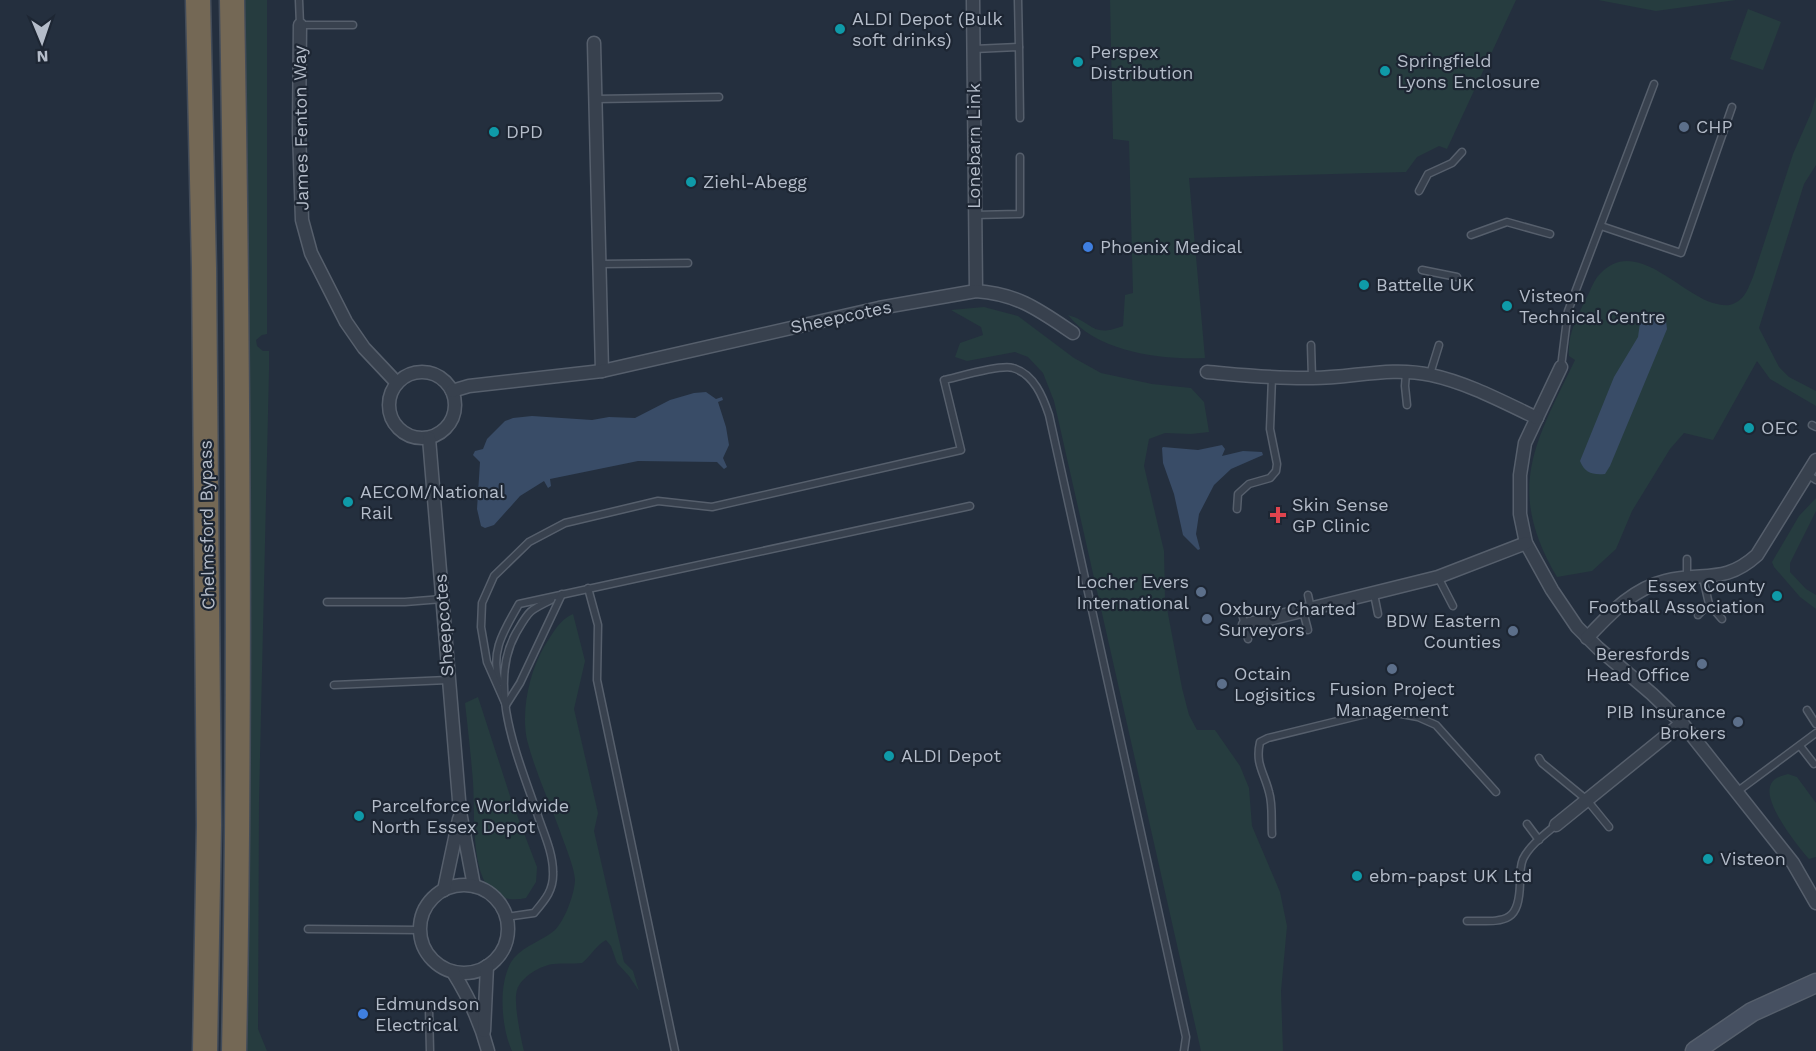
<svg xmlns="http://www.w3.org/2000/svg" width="1816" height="1051" viewBox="0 0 1816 1051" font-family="'Work Sans',sans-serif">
<rect width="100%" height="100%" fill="#242f3e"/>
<g fill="#263c3f">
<polygon points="242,0 267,0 267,334 262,335 256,340 257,346 263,351 269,351 269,370 259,801 258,1029 267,1051 246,1051"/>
<path d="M1110 0H1516L1447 149 1439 146 1417 157 1406 172 1189 178 1205 358C1161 360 1097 352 1068 315 1095 323 1091 338 1123 326L1125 295 1133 293 1129 141 1113 139Z"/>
<polygon points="1598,0 1736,0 1656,11"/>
<polygon points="1748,9 1781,22 1763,70 1730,59"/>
<path d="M1816 96V165L1804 184 1759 328 1779 367 1789 377 1816 391V406L1770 379 1757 361 1713 440 1684 433 1670 449 1632 511 1616 549 1592 571 1557 577C1505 489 1535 443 1575 360L1569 356C1567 334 1578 315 1588 295 1591 289 1594 280 1599 275 1634 235 1678 292 1713 303 1720 305 1728 307 1735 303 1745 299 1749 286 1753 277L1793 154 1811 113Z"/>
<polygon points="984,307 1018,316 1074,358 1101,373 1152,384 1191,388 1204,402 1209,432 1191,434 1165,433 1149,439 1144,466 1164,551 1165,598 1182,688 1189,715 1197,730 1215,730 1240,766 1249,788 1252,826 1280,892 1287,926 1281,991 1283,1051 1201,1051 1054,401 1043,373 1028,357 1015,352 967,361 955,357 960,343 983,335 981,327 951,310"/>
<polygon points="1816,498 1816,511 1790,563 1790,572 1806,589 1816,595 1816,609 1800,597 1774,567 1772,562 1799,516"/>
<path d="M573 614 585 661 574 709 598 813 594 831 624 962 633 971 639 991 629 976 617 963 611 946 606 940C596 945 591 956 582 963 573 964 563 963 554 964 541 965 521 977 517 990 513 1001 521 1039 524 1051H512C501 1028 497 979 514 958 525 945 544 940 555 930 565 920 575 893 575 879 574 866 564 843 560 831 549 801 535 771 527 740 521 711 529 673 544 647 552 634 559 620 573 614Z"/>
<path d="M478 697 512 802 537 867 536 882 526 898C512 901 497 899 488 887 471 864 475 811 473 782 471 756 468 730 465 703Z"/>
<path d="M1788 774 1797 777 1816 803V857L1809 859C1797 845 1765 805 1770 787 1772 778 1781 776 1788 774Z"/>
</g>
<g fill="#394c67">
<path d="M1652 314 1660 315 1666 321 1667 329 1610 466 1605 474C1592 475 1585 473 1580 461L1614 377 1638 337 1640 323 1645 316Z"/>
<polygon points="706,392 716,399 722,397 723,400 718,402 726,427 729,445 723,458 727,467 724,469 717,462 638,461 550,479 551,486 548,488 544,481 520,496 494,525 485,528 481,526 477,509 480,462 473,455 475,451 483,449 487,439 505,421 513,418 532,416 592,420 609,417 635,418 670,400 694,393"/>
<polygon points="1222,445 1225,449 1222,456 1243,451 1262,452 1263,455 1231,469 1214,485 1199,514 1196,534 1200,549 1198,550 1183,535 1174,494 1163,463 1162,448 1163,447 1198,450"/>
</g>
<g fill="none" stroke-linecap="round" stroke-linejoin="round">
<defs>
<g id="lane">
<polyline points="299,0 300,25 353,25"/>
<polyline points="1018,0 1019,47"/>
<polyline points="974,49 1019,47 1020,118"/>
<polyline points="596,99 719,97"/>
<polyline points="1419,191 1428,174 1452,163 1462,152"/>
<polyline points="975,215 1020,214 1020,157"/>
<polyline points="1601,226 1681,253 1732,107"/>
<polyline points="1471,235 1507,222 1550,234"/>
<polyline points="601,264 688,263"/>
<polyline points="1422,270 1457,277"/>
<polyline points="1311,345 1312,378"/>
<polyline points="1561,367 1568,311 1654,84"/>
<polyline points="1406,372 1405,386 1407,405"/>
<polyline points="1430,374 1439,345"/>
<polyline points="1812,425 1816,427"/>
<polyline points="1808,475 1816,480"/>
<polyline points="1237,509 1238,494 1249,484 1270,478 1276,471 1277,464 1270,429 1272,377"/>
<polyline points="1438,577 1453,606"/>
<polyline points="1687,577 1687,559"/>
<polyline points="1703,578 1709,604 1722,619"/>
<polyline points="588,588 598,625 597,680 675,1051"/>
<polyline points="1374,594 1378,614"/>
<polyline points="1308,595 1311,609"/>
<polyline points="327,602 405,602 442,599"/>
<polyline points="1241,609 1248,639"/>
<polyline points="1303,611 1308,630"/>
<polyline points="1698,615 1709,604"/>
<path d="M499 683C490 650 504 631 519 604L970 506"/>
<polyline points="334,685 448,680"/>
<path d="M506 705 487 662 481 627 482 603 494 576 529 542 565 523 658 501 712 507 961 450 944 380C958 377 1001 364 1013 368 1034 374 1043 397 1049 415L1186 1037 1184 1051"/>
<polyline points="506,705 520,683 562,594"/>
<polyline points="1807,710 1816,724"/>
<polyline points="1800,746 1814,764"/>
<polyline points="1539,758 1542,763 1587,800 1609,827"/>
<polyline points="1738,791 1816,733"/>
<polyline points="1527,824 1539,840"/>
<path d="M1272 834C1271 820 1273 805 1269 792 1264 772 1255 764 1260 742L1268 738 1370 713H1396L1418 717 1436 725 1496 792"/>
<path d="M506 917 534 913C545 900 554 890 553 872 553 854 545 836 539 819 521 764 485 688 516 633 529 611 528 611 551 600"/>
<path d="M1467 921C1504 921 1519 925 1520 883 1520 875 1520 866 1523 859 1530 845 1544 835 1556 825"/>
<polyline points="308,929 420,930"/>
<polyline points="429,1009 430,1051"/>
</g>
<g id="street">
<polyline points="973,0 976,291"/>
<polyline points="300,25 299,131 302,220 311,253 346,322 364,348 397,383"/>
<polyline points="594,43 602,371"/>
<polyline points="1561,367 1525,443 1520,475 1520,514 1526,543 1552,590 1577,627 1598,648 1652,694 1682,723 1793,863 1816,903"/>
<circle cx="422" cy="405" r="33"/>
<path d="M1207 372C1242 375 1278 379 1313 378 1353 378 1390 366 1431 375 1468 383 1503 402 1537 418"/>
<path d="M452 391 469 386 602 371 879 308 976 291C1018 294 1039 310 1073 333"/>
<polyline points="429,438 460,812 474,886"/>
<polyline points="1245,625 1438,577 1526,543"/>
<path d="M1587 638C1610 614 1632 589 1665 581 1703 571 1724 585 1757 555L1816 460"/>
<polyline points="1556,825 1682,723"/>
<circle cx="464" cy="929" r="44"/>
<polyline points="444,890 459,819"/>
<path d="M453 972C468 996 481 1024 488 1051"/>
<polyline points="484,1031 487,966"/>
</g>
<polyline id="secondary" points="1695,1051 1752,1012 1816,983"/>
<g id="highway">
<polyline points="198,0 204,268 209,825 205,1051"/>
<path d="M232 0C238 350 241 701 234 1051"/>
</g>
</defs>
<use href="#lane" stroke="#565f6c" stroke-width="9"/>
<use href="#street" stroke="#565f6c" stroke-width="15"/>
<use href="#secondary" stroke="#565f6c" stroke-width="21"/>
<use href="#highway" stroke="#434c59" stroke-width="27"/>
<use href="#lane" stroke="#38414e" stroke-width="6"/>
<use href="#street" stroke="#38414e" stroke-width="12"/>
<use href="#secondary" stroke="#465061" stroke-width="18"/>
<use href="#highway" stroke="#746855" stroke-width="24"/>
</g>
<g fill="#0f9aa8" stroke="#1d2633" stroke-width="2">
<circle cx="840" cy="29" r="6"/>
<circle cx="1078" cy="62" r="6"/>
<circle cx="1385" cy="71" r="6"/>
<circle cx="494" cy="132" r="6"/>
<circle cx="691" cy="182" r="6"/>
<circle cx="1364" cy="285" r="6"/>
<circle cx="1507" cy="306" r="6"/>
<circle cx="1749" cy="428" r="6"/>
<circle cx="348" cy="502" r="6"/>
<circle cx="1777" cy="596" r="6"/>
<circle cx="889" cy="756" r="6"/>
<circle cx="359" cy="816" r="6"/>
<circle cx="1708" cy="859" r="6"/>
<circle cx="1357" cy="876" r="6"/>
</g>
<g fill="#5c6f8a" stroke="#1d2633" stroke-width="2">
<circle cx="1684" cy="127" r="6"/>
<circle cx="1201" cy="592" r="6"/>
<circle cx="1207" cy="619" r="6"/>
<circle cx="1513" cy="631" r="6"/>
<circle cx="1702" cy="664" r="6"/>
<circle cx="1392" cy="669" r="6"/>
<circle cx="1222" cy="684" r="6"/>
<circle cx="1738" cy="722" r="6"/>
</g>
<g fill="#3f7fe0" stroke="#1d2633" stroke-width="2">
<circle cx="1088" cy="247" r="6"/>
<circle cx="363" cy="1014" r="6"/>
</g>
<path fill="#e0444e" stroke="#1d2633" stroke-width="2" d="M1275 506h6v6h6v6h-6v6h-6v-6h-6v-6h6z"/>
<g text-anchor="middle" stroke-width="4.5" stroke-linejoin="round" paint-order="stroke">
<g font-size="18" fill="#b4bcc9" stroke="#1d2633" text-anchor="start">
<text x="852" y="25">ALDI Depot (Bulk<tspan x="852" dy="21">soft drinks)</tspan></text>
<text x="1090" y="58">Perspex<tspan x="1090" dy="21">Distribution</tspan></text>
<text x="1397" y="67">Springfield<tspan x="1397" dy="21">Lyons Enclosure</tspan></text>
<text x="1696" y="133">CHP</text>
<text x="506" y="138">DPD</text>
<text x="703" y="188">Ziehl-Abegg</text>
<text x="1100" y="253">Phoenix Medical</text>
<text x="1376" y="291">Battelle UK</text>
<text x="1519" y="302">Visteon<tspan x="1519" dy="21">Technical Centre</tspan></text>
<text x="1761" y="434">OEC</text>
<text x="360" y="498">AECOM/National<tspan x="360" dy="21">Rail</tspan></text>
<text x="1292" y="511">Skin Sense<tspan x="1292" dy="21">GP Clinic</tspan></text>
<text x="1189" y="588" text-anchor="end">Locher Evers<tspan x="1189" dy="21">International</tspan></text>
<text x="1765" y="592" text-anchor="end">Essex County<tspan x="1765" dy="21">Football Association</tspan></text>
<text x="1219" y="615">Oxbury Charted<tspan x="1219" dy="21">Surveyors</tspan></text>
<text x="1501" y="627" text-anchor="end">BDW Eastern<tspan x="1501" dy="21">Counties</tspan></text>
<text x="1690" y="660" text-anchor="end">Beresfords<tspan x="1690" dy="21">Head Office</tspan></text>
<text x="1234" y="680">Octain<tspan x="1234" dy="21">Logisitics</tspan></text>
<text x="1392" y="695" text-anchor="middle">Fusion Project<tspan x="1392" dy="21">Management</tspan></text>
<text x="1726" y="718" text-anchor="end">PIB Insurance<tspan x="1726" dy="21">Brokers</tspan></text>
<text x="901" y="762">ALDI Depot</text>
<text x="371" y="812">Parcelforce Worldwide<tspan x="371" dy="21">North Essex Depot</tspan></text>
<text x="1720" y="865">Visteon</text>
<text x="1369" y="882">ebm-papst UK Ltd</text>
<text x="375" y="1010">Edmundson<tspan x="375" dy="21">Electrical</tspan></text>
</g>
<g font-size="18" fill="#b4bcc9" stroke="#1d2633">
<text transform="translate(301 128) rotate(-91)" y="6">James Fenton Way</text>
<text transform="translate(974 146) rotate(-90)" y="6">Lonebarn Link</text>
<text transform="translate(841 317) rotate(-12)" y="6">Sheepcotes</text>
<text transform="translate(207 525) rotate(-91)" y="6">Chelmsford Bypass</text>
<text transform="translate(444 625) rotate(-94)" y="6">Sheepcotes</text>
</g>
</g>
<g transform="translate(42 42) rotate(178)" stroke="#1d2633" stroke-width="4.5" paint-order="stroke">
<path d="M0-4.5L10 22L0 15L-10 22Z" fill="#b4bcc9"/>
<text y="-9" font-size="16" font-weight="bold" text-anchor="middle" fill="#b4bcc9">N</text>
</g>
</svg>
